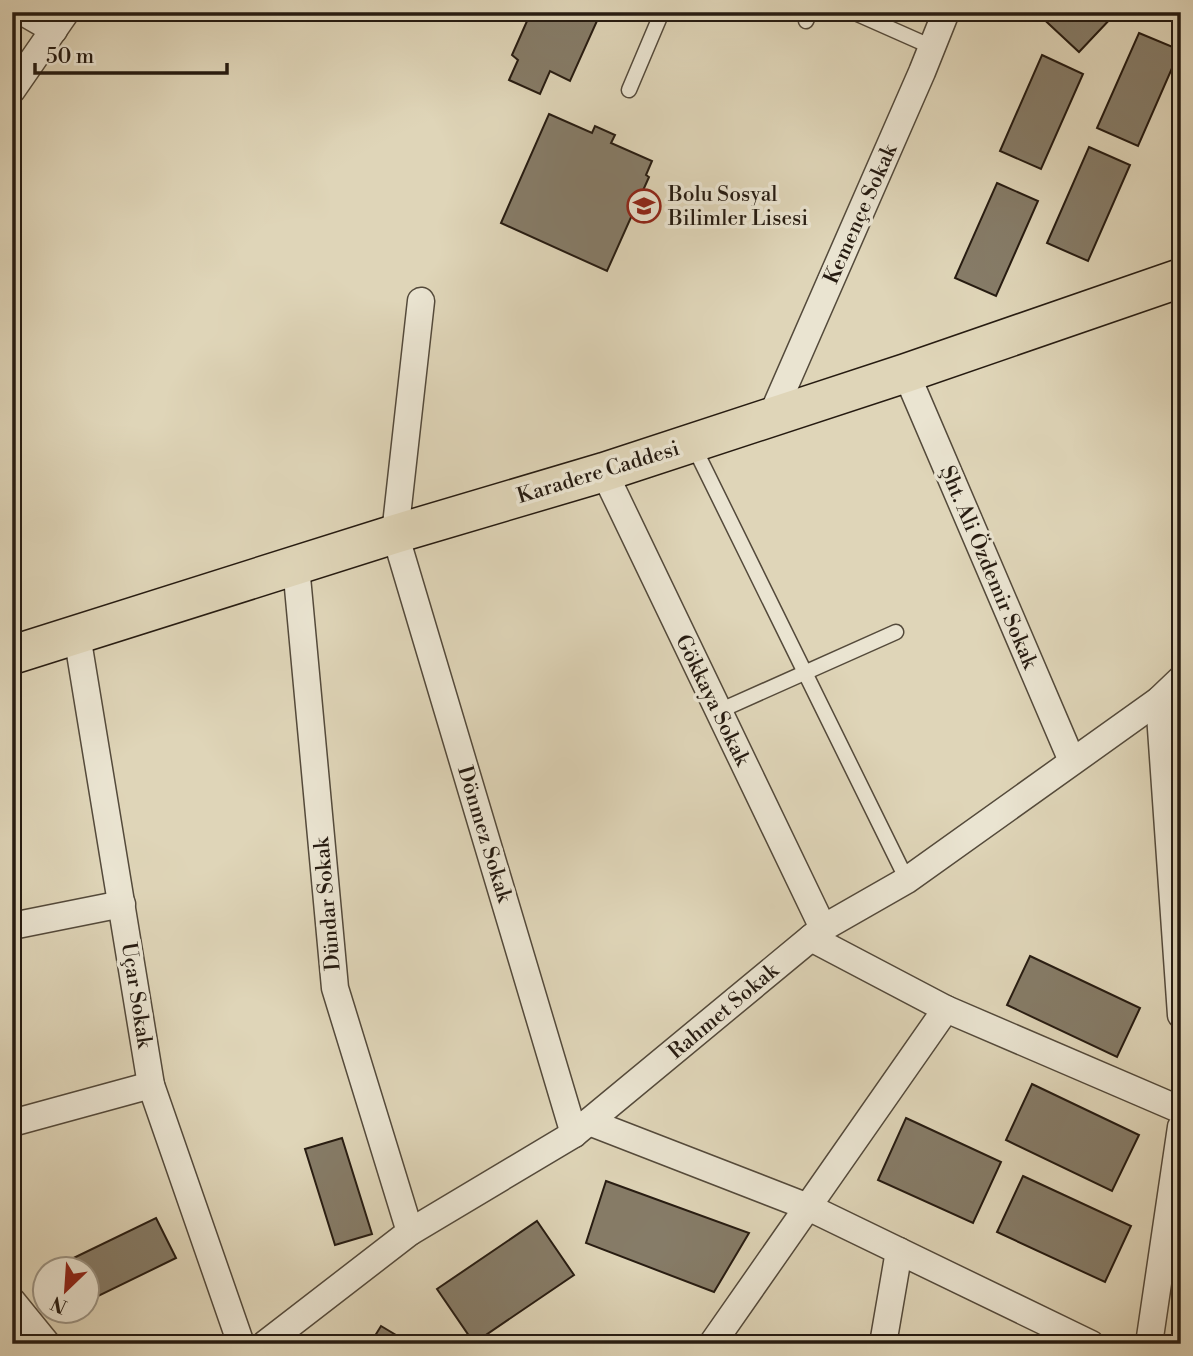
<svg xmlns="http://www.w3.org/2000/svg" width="1193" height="1356" viewBox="0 0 1193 1356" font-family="'Libre Bodoni',serif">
<rect width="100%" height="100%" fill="#dfd5b8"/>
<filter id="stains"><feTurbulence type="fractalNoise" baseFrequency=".00286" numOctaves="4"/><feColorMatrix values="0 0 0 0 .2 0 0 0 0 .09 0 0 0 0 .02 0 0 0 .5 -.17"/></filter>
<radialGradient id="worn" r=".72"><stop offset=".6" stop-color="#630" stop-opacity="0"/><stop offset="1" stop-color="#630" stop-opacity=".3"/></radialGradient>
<g fill="#867c68" stroke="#261b11" stroke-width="2">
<polygon points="531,12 601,12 570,81 550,71 540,94 509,80 518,60 512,55"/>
<polygon points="1036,12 1111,12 1114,15 1079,52"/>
<polygon points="1139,33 1180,50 1138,146 1097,128"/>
<polygon points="1042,55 1083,74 1041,169 1000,151"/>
<polygon points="549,114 592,133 595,126 615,135 611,143 652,161 646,175 649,177 607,271 501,223"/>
<polygon points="1089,147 1130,165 1088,261 1047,243"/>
<polygon points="997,183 1038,201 996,296 955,278"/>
<polygon points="1030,956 1140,1008 1117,1057 1007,1005"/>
<polygon points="1032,1084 1139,1135 1112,1191 1006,1140"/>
<polygon points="906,1118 1001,1162 973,1223 878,1180"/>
<polygon points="342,1138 372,1234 335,1245 305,1149"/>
<polygon points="1023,1176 1131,1226 1105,1282 997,1232"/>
<polygon points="606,1181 749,1233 714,1292 586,1243"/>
<polygon points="156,1218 176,1258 88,1301 88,1268 55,1267"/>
<polygon points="537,1221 574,1275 474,1343 437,1289"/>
<polygon points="381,1326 411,1344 370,1344"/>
</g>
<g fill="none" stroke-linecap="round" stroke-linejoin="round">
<defs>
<g id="service">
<polyline points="853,12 932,47"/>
<polyline points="806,21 810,12"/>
<polyline points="629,90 662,12"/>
<polyline points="693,445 907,880"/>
<polyline points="719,711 896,632"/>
</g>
<g id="minor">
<polyline points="23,12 54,30"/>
<polyline points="12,90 66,12"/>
<polyline points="421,301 395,534 574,1134"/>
<polyline points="906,373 1072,761"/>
<polyline points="772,415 922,72 946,12"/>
<polyline points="604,472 823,928"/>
<polyline points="296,566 335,988 410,1232"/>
<polyline points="77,635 151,1085 241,1344"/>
<polyline points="1159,700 1181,1015"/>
<polyline points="12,926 122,904"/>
<polyline points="811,938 946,1009"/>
<polyline points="589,1122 808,1207 1091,1344"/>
<polyline points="12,1123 151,1085"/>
<polyline points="12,1301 47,1344"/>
<polyline points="265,1344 410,1232 574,1134 823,928 907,880 1159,700 1181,679"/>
<polyline points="712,1344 946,1009 1181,1110"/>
<polyline points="883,1344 899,1251"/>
<polyline points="1149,1344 1181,1127"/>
</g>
<polyline id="primary" points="12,655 395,534 604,472 906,373 1181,278"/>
</defs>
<use href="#service" stroke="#544a3b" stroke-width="17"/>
<use href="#minor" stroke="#544a3b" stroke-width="29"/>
<use href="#primary" stroke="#261b11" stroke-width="41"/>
<use href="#service" stroke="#eae4d1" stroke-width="14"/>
<use href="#minor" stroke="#eae4d1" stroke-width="26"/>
<use href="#primary" stroke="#dfd5b8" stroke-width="38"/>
</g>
<defs>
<symbol id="school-ring" viewBox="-11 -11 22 22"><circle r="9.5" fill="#eae4d1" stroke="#8f2418" stroke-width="1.5"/><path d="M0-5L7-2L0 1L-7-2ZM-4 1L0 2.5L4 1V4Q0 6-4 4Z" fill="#8f2418"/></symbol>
</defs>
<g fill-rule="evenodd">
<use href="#school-ring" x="625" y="187" width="38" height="38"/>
</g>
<g text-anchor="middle" stroke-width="7" stroke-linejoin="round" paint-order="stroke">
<g font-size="21" fill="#261b11" stroke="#eae4d1" text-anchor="start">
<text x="668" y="201">Bolu Sosyal<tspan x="668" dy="24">Bilimler Lisesi</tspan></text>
</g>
<g font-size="21" fill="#261b11" stroke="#eae4d1">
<text transform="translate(860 214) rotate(-66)" y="7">Kemençe Sokak</text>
<text transform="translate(598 472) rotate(-17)" y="7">Karadere Caddesi</text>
<text transform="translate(989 567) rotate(67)" y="7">Şht. Ali Özdemir Sokak</text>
<text transform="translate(713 700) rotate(64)" y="7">Gökkaya Sokak</text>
<text transform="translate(485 834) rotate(73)" y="7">Dönmez Sokak</text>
<text transform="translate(327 904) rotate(-95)" y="7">Dündar Sokak</text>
<text transform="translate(137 995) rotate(81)" y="7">Uçar Sokak</text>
<text transform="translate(723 1011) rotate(-40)" y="7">Rahmet Sokak</text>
</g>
</g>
<rect width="1193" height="1356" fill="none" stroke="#dfd5b8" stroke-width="42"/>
<rect x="14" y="14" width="1165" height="1328" fill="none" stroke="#261b11" stroke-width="3.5"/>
<rect x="21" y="21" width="1151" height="1314" fill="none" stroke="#261b11" stroke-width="2"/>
<g transform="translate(66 1290) rotate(205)"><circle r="33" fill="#eae4d1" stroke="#9c9484" stroke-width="2"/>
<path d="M0-5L12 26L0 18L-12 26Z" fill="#8f2418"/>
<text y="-10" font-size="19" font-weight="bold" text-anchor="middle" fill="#261b11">N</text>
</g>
<path d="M35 63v10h192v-10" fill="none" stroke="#261b11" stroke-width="3.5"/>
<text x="46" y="63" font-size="21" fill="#261b11" stroke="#eae4d1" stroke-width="5" paint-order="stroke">50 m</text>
<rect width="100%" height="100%" filter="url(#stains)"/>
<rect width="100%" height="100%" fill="url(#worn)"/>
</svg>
